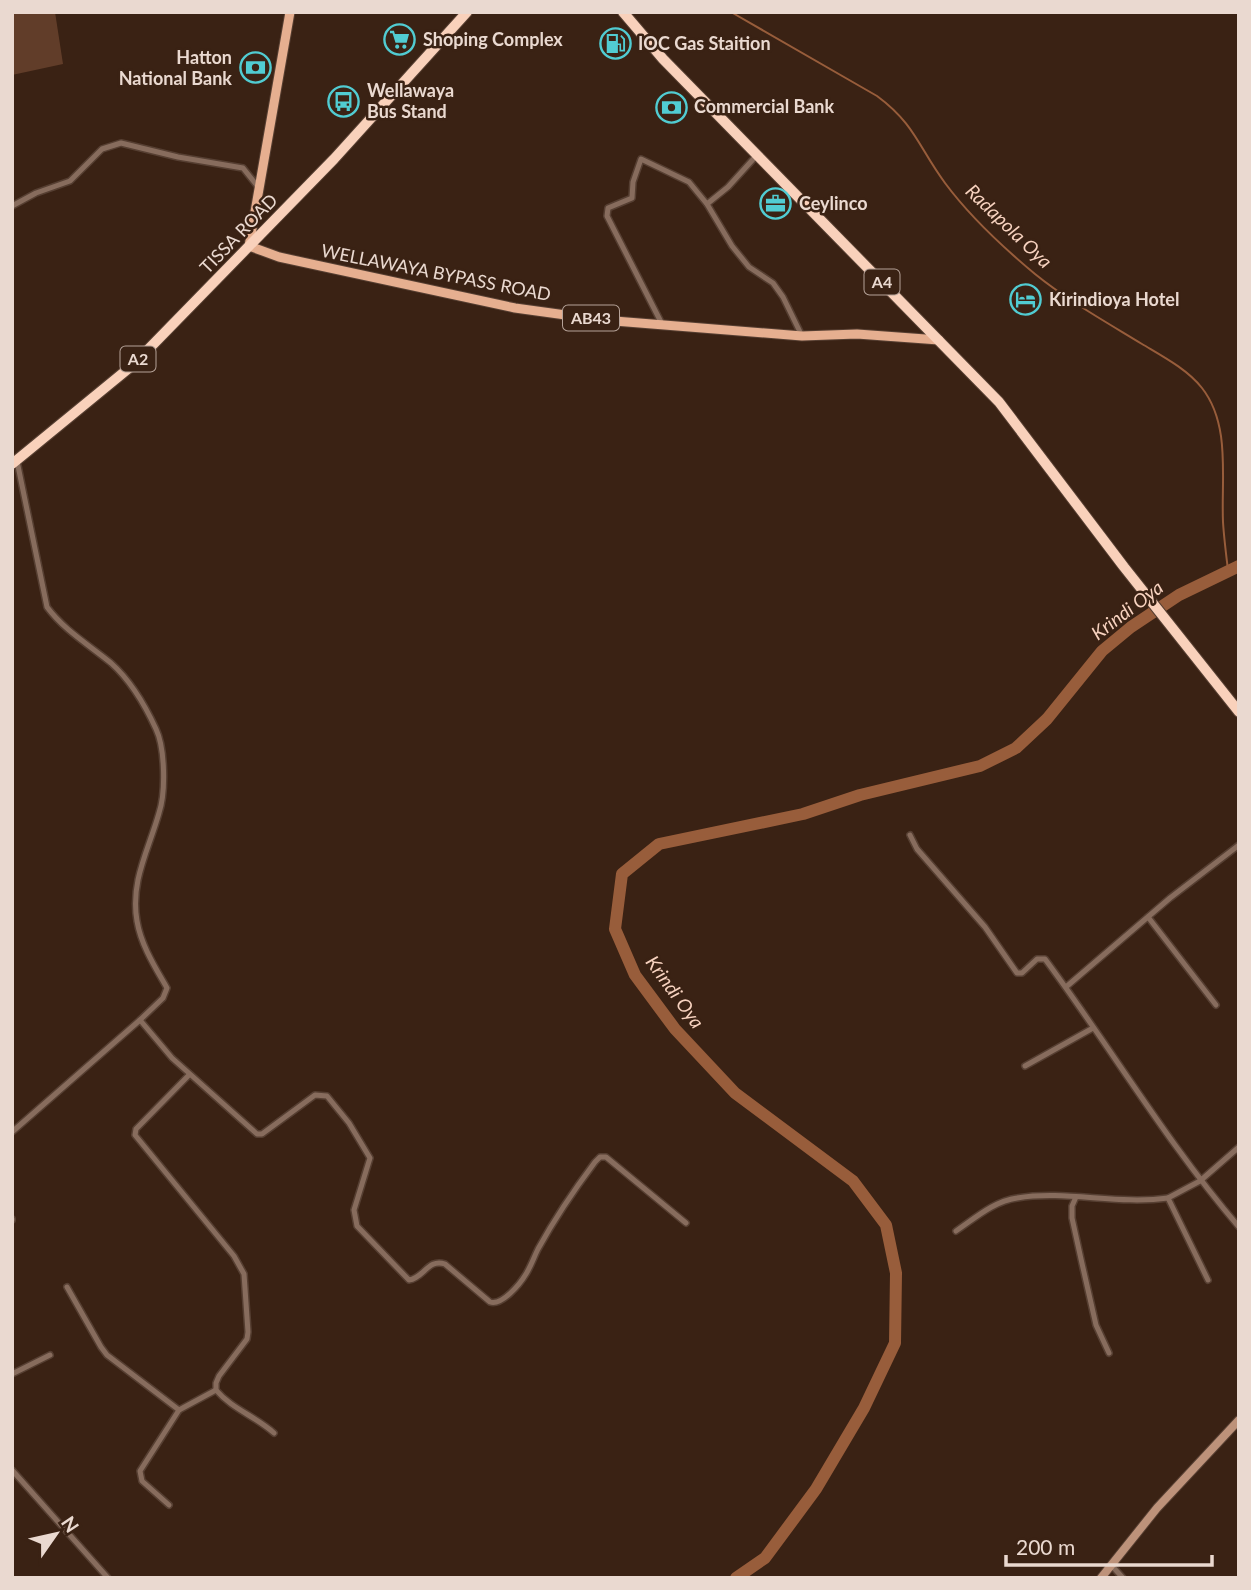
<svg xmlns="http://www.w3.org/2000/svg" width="1251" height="1590" viewBox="0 0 1251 1590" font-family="Lato,sans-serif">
<rect width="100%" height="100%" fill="#3a2214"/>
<polygon fill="#613d29" points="12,12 55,12 63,64 12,75"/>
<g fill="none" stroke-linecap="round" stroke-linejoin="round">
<path stroke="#985d3b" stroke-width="2" d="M731 12 877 96C915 124 919 148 945 183 968 214 1005 249 1035 274 1067 300 1106 322 1142 344 1162 356 1187 369 1202 388 1231 425 1221 479 1223 522 1224 538 1226 554 1228 570"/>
<polyline stroke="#985d3b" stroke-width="12" points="736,1578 765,1558 816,1489 864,1408 895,1343 896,1273 886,1225 853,1181 735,1093 675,1029 635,975 615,929 622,874 659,844 803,814 860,795 980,766 1016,748 1047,719 1102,651 1131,627 1179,595 1239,566"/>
<defs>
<g id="street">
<polyline points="707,204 728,187 757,155"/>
<polyline points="12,206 36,193 70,181 102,149 121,143 178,157 243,168 259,188"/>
<polyline points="662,324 607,216 608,208 632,198 633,182 641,159 689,182 707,204 732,246 749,267 773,283 783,297 802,336"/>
<path d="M910 835 917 849 985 927 1017 973H1022L1037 959H1045C1111 1048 1167 1143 1239 1227"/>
<polyline points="1148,917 1216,1005"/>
<polyline points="1066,987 1170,898 1239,845"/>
<path d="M140 1020 172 1058 257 1134H262L315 1095 327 1096 349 1123 370 1158 354 1210 357 1226 409 1280C424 1278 428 1258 445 1264L490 1302C502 1306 520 1284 526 1274 531 1266 534 1257 538 1249 555 1218 574 1190 595 1162L600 1157H606L686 1223"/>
<polyline points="1025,1066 1093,1028"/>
<path d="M189 1075 136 1129 135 1135 234 1256 244 1274 248 1332 247 1339 219 1376 216 1383V1390C232 1409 255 1416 274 1433"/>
<path d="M12 1132 140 1020 163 998 167 988C155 967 141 945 137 921 130 881 149 849 159 813 166 792 165 748 156 729 145 705 130 680 111 663 89 645 64 630 47 607L17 461"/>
<polyline points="1076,1197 1072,1206 1072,1218 1081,1259 1096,1325 1109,1353"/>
<polyline points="12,1219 12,1220"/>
<path d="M956 1231C974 1219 994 1201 1017 1198 1066 1190 1117 1205 1168 1198"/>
<polyline points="1208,1280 1168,1198 1200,1181 1239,1147"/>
<polyline points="67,1287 101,1347 107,1355 179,1410"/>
<polyline points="12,1374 50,1355"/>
<polyline points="12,1470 108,1578"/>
<polyline points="169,1505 142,1481 140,1471 179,1410 216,1390"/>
<polyline points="1112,1566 1123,1578"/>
</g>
<polyline id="secondary" points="1101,1578 1157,1508 1239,1420"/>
<polyline id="primary" points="290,12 249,246 279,257 515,308 602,320 802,336 857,334 939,340"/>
<g id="highway">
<polyline points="623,12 663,59 999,402 1124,567 1239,712"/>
<polyline points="12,464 134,364 334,159 467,12"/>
</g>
</defs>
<use href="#street" stroke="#563f32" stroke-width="8"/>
<use href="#secondary" stroke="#563f32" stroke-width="10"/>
<use href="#primary" stroke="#563f32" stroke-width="11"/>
<use href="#highway" stroke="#563f32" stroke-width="12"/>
<use href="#street" stroke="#876c5d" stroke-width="5"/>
<use href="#secondary" stroke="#bd927a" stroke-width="8"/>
<use href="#primary" stroke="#e6af90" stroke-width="9"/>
<use href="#highway" stroke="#f9d1bb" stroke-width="10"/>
</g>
<defs>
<symbol id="supermarket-ring" viewBox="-11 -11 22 22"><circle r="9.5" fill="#3a2214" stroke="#51ccd2" stroke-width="1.5"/><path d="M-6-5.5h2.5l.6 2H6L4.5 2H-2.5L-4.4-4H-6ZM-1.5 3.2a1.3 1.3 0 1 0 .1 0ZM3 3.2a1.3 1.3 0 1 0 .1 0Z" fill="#51ccd2"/></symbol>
<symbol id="fuel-ring" viewBox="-11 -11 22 22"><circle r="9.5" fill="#3a2214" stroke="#51ccd2" stroke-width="1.5"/><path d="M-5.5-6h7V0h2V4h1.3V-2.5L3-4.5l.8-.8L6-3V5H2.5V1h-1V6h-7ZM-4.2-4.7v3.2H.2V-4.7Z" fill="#51ccd2"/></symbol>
<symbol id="bank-ring" viewBox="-11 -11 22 22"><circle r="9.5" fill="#3a2214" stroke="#51ccd2" stroke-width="1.5"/><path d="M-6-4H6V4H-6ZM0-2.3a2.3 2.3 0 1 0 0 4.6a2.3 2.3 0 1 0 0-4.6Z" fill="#51ccd2"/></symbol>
<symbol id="bus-ring" viewBox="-11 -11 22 22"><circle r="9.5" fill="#3a2214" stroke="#51ccd2" stroke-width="1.5"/><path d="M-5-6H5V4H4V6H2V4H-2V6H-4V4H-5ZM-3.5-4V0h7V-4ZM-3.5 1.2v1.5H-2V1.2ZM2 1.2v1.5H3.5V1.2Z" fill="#51ccd2"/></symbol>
<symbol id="office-ring" viewBox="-11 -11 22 22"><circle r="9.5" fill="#3a2214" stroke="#51ccd2" stroke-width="1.5"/><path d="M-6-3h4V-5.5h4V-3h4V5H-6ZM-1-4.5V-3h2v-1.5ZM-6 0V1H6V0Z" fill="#51ccd2"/></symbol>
<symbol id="hotel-ring" viewBox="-11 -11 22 22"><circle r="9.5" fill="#3a2214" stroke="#51ccd2" stroke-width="1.5"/><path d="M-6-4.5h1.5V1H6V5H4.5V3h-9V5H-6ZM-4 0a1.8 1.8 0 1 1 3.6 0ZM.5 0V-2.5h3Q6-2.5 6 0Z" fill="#51ccd2"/></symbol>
</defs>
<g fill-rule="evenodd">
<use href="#supermarket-ring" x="382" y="22" width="35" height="35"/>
<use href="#fuel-ring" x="598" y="26" width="35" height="35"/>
<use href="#bank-ring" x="238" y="50" width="35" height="35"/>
<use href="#bus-ring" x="326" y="84" width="35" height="35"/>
<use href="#bank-ring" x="654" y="90" width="35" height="35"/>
<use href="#office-ring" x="758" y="186" width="35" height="35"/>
<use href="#hotel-ring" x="1008" y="282" width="35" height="35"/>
</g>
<g text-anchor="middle" stroke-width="5" stroke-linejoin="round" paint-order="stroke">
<g fill="#3a2214" stroke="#b5a298" stroke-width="2">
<rect x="864.5" y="269.5" width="35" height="25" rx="5"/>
<rect x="563" y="305.5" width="56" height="25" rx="5"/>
<rect x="120.5" y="346.5" width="35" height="25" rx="5"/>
</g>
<g font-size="16" font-weight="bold" fill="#ead9d0">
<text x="882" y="288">A4</text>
<text x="591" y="324">AB43</text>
<text x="138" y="365">A2</text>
</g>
<g font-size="18" font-weight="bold" fill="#ead9d0" stroke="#3a2214" text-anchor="start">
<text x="423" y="46">Shoping Complex</text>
<text x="638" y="50">IOC Gas Staition</text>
<text x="232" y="64" text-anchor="end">Hatton<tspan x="232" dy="21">National Bank</tspan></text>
<text x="367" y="97">Wellawaya<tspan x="367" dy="21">Bus Stand</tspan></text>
<text x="694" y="113">Commercial Bank</text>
<text x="799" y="210">Ceylinco</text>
<text x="1049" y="306">Kirindioya Hotel</text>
</g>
<g font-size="18" fill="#ead9d0" stroke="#3a2214">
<text transform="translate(239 234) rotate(-46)" y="6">TISSA ROAD</text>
<text transform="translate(436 273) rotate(11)" y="6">WELLAWAYA BYPASS ROAD</text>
</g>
<g font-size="19" font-style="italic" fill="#f7d2bf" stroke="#3a2214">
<text transform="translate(1009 226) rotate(44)" y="7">Radapola Oya</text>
<text transform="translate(1127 610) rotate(-37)" y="7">Krindi Oya</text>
<text transform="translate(675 992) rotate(54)" y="7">Krindi Oya</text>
</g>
</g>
<rect width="1251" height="1590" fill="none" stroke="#ead9d0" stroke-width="28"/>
<g transform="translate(56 1534) rotate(56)" stroke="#3a2214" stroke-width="5" paint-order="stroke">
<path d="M0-5L12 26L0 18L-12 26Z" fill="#ead9d0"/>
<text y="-10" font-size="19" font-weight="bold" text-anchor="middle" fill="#ead9d0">N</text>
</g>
<path d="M1006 1555v10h206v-10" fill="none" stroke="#ead9d0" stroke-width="3.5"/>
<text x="1016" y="1555" font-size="21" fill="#ead9d0" stroke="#3a2214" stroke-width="5" paint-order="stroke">200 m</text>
</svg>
